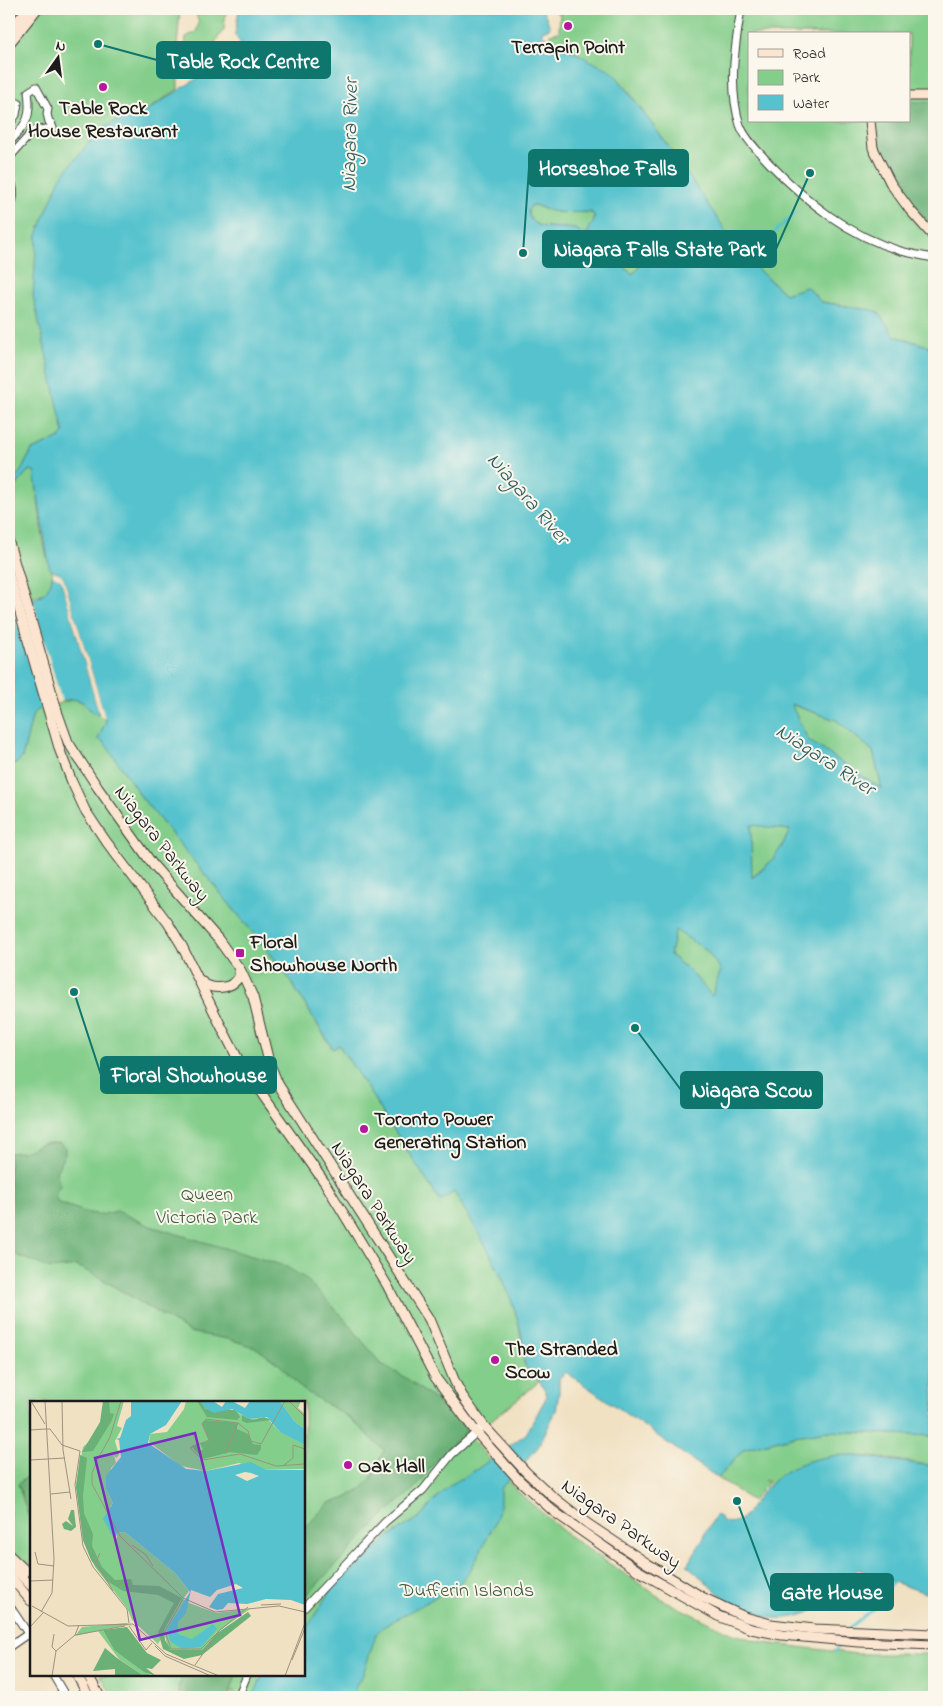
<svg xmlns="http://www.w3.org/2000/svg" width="943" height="1706" viewBox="0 0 943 1706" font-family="'Indie Flower',sans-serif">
<rect width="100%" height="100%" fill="#fbf7ec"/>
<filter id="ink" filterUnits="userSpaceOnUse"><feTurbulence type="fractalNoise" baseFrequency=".02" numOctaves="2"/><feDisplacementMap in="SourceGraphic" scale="10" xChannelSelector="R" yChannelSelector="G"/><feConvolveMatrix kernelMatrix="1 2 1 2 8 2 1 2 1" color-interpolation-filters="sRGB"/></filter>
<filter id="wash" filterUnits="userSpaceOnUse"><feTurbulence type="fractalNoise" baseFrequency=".0096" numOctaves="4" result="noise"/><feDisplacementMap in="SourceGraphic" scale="20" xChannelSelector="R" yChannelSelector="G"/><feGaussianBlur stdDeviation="1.12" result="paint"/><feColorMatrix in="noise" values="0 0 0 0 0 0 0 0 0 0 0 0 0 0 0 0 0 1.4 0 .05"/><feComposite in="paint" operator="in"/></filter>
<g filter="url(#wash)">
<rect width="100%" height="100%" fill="#f1e1c3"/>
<g fill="#84ce8b" stroke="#507554" fill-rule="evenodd">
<path d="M9 9H180L177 48 178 89 140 115 124 117 62 423 64 433 60 438 32 450 23 467 27 471 32 470 36 473C37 491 43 561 53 571L51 586 45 593 9 605Z"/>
<polygon points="185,9 226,9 224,29 213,46 185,47 186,37 196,32 199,23 196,14"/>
<path d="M551 9H934V348L895 336 877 311 821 302 807 287 785 294 743 256 624 85 574 52 550 41V34L559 32 560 14ZM749 34H909V121H749Z"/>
<path d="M532 205C538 205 542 209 548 210 562 215 581 210 593 214 596 221 592 226 589 232 582 235 574 230 566 228 552 226 529 231 528 210Z"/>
<path d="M617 240C631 247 648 259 634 274L628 271 610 252 612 241Z"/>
<path d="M75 699 84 703 93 713H104L106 721 104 742 142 798 283 969 332 1048 339 1045 440 1201 454 1192C486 1245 522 1299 524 1364L540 1381 470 1437 516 1490 570 1537 665 1601 733 1634 765 1643 857 1654H934V1697H232L234 1690 227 1697H113L100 1675H304V1402H31V1572L9 1551V766L17 763 22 758 32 716 36 710Z"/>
<polygon points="790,704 836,720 873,751 882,790 808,740"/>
<path d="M751 824 790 830C779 854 772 862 751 878Z"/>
<polygon points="675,929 707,951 721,970 712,997 691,972 670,955"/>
<path d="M828 1431 934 1436V1466C878 1458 819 1441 771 1484L765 1479 764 1480 768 1483 752 1501 718 1478 744 1449 794 1436Z"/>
</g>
<g fill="#6bb177" stroke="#44664a">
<polygon points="909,101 934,103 934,229 899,187 881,152 877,121 909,121"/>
<polygon points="44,1143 60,1143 65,1148 65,1153 56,1172 60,1186 56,1191 55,1197 59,1203 85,1212 100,1215 117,1211 150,1226 285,1266 306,1279 342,1316 381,1364 406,1378 460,1420 466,1431 436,1460 418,1485 382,1517 304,1598 304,1529 329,1503 344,1499 360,1490 371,1479 384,1450 351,1419 302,1389 280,1365 255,1347 228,1339 189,1332 97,1276 77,1266 51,1269 9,1252 9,1153 24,1152"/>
<polygon points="31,1474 31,1524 18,1484"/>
<polygon points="183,1675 236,1675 229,1697 180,1697 178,1687"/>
</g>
<g fill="#55c2cd" stroke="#386f74" fill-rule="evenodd">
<path d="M239 9H540C546 12 548 22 550 28L542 31V35L614 73 669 147 743 256 785 294 807 287 821 302 877 311 895 336 934 348V1436L828 1431 794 1436 744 1449 718 1478 566 1372 559 1378V1392L556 1411 538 1447 527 1460 500 1489V1506L495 1523 470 1571 460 1583 383 1627 376 1634 363 1675 356 1685 353 1697H253L263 1675H304V1633L334 1584 353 1570 389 1537 424 1514 432 1503 450 1485 476 1470 526 1434 547 1396C543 1380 526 1372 524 1362 522 1352 523 1341 521 1331 508 1280 481 1237 454 1192L440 1201 339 1045 333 1049 283 969 142 798 104 742 98 739 106 721 64 579 61 574 51 570 49 566 34 471 31 470 27 472 9 496V487L21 471 32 450 60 438 64 433 33 296 37 235 60 178 99 130 124 117 140 115 229 58 241 44 235 35ZM532 205C539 205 544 210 551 211 564 214 578 212 591 212L595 217 593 223 588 228 589 232 585 233C580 233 579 230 574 229 559 225 529 234 528 210ZM617 240C630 246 639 252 639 267L633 274 628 271 610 252 612 242ZM791 704 836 720 873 751 882 789 808 740ZM751 825 790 830C779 854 772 862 752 878ZM675 930 707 951 721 970 712 996 691 972 670 955Z"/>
<path d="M52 576 58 577 61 579 99 714 93 713C89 708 85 702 78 700 69 697 38 707 33 714L22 758 17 763 9 766V605C28 600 49 600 52 576Z"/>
<path d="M848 1455 934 1466V1596L857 1569 849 1580 851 1584C815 1619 771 1632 727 1600 713 1589 700 1576 687 1565L705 1536 704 1535 716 1515 721 1518 723 1522C729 1523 736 1523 741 1519 747 1515 749 1510 753 1504 760 1494 770 1484 779 1476 798 1462 824 1455 848 1455Z"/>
</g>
<g fill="#f1e1c3">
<polygon points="53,571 61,574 64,579 105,717 102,718 102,715 100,717 61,579 53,576"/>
<polygon points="32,599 62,702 42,707 12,604"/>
</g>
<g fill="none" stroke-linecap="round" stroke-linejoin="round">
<g stroke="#55c2cd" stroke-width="2.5">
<polyline points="770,237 795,213"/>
<polyline points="743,256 747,251 757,249"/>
<polyline points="850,1628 880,1603 894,1581"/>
<polyline points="835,1652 840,1643"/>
</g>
</g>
</g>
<g filter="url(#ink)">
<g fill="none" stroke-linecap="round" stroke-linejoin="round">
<defs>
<g id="street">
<path d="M741 9C735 47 728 87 740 125 745 139 760 153 770 164 807 202 849 236 901 251 912 254 923 256 934 258"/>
<polyline points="9,112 18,103 16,115 9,125"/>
<path d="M9 143C26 124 32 119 28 92L36 87 48 109 47 114 49 122 51 123 53 128 33 131 9 158"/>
<path d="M9 177C14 187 16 198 9 207"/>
<polyline points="9,1605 31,1638"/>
<polyline points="304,1608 385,1522 423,1490 452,1454 484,1426"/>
<polyline points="9,1647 29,1633"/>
<polyline points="53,1675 66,1697"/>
<polyline points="238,1697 247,1675"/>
</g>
<g id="secondary">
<polyline points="9,32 27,9"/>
<polyline points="9,44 37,9"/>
<polyline points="909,96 934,96"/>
<polyline points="870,121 873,148 891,184 910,210 934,237"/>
<polyline points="9,543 58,714 68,742 98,788 153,865 218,939 241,971 253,997 269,1062 278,1084 429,1319 455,1382 463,1397 484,1426 526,1472 552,1496 588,1524 648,1564 702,1597 745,1617 771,1624 814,1629 934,1634"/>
<polyline points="9,575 60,751 72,782 85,810 105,840 168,923 182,946 219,1022 240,1063 325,1183 387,1285 435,1377 476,1432 518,1479 553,1511 637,1570 718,1616 751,1629 782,1635 858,1642 934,1645"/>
<path d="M200 980C210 991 231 990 239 977V968"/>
<polyline points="9,1555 26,1571"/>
<polyline points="9,1563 31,1586"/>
<polyline points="9,1575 31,1601"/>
<polyline points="77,1675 89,1697"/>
<polyline points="88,1675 100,1697"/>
</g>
</defs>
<use href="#street" stroke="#3c3a35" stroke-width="9"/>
<use href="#secondary" stroke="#3c3a35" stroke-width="11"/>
<use href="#street" stroke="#fff" stroke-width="7"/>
<use href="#secondary" stroke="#fce5d0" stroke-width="9"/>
</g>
</g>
<g fill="#b5179e" stroke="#fbf7ec" stroke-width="2">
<circle cx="568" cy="26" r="5"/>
<circle cx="103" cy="87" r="5"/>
<rect x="235" y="948" width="10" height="10" rx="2.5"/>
<circle cx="364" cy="1129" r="5"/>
<circle cx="495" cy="1360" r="5"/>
<circle cx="348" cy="1465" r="5"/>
</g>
<g text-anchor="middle" stroke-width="4" stroke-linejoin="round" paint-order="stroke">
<g font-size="20" font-weight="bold" fill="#1c1c1c" stroke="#fbf7ec" text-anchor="start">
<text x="568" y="53" text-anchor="middle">Terrapin Point</text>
<text x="103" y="114" text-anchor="middle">Table Rock<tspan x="103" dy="23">House Restaurant</tspan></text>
<text x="250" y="948">Floral<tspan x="250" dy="23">Showhouse North</tspan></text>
<text x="374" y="1125">Toronto Power<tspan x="374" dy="23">Generating Station</tspan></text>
<text x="505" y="1355">The Stranded<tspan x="505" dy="23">Scow</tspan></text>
<text x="358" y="1472">Oak Hall</text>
</g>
<g font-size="20" fill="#1c1c1c" stroke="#fbf7ec">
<text transform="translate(163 843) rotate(52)" y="7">Niagara Parkway</text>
<text transform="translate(375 1202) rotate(57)" y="7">Niagara Parkway</text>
<text transform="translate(622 1523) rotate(35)" y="7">Niagara Parkway</text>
</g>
<g font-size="20" fill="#405a43" stroke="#fbf7ec">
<text x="207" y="1200">Queen<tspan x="207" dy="23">Victoria Park</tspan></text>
<text x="467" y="1596">Dufferin Islands</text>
</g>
<g font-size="21" font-style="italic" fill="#335e63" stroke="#fbf7ec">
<text transform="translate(349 135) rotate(-89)" y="7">Niagara River</text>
<text transform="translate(529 498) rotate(49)" y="7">Niagara River</text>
<text transform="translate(826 759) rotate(33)" y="7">Niagara River</text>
</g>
</g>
<g transform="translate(30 1401)">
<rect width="275" height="275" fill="#f1e1c3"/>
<path d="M73 0H94L87 25 92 27 85 40 89 54 86 57 84 54 86 62 81 67 76 88 83 102 80 106 86 118 81 122 75 118 87 138V132L95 131 145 172 159 190 153 198 159 202 186 212 220 208 186 232 172 249 143 250 138 246 134 232 128 243 102 219 97 207 65 166 53 139 46 84 53 46 70 31 76 13ZM156 0H170L205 10 218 18 237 17 249 30 275 44V68L229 69 209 62 176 70 151 65 119 41 120 33 137 31 154 8ZM250 0H271L268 7 275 13V28L264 20ZM96 222 107 227 99 224 73 229 84 249 122 275H114L89 258 68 230 45 235 52 226Z" fill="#84ce8b"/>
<path d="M73 0H79L80 12 84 13 81 21 63 50 52 51 70 21ZM167 0H171L175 8 206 9 210 16 207 19 177 16ZM212 14 222 19 234 16 241 19 217 22 212 20ZM176 19 207 22V28L218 33 223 43 231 44V48L227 54 200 51 173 58 161 45 167 43 169 49H173L170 42 179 40 172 22ZM50 54 57 57 53 95 54 112 63 133 62 145 72 166 85 179 101 178 103 184 129 185 152 197 134 229 135 239 141 249H172L186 233 218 211 221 215 172 254 154 258 133 248 128 231 144 202 128 194 93 190 77 180 61 159 53 139 46 86ZM41 109H44L46 126 41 130 34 128 32 123 36 120 43 125 38 118ZM97 226 117 252 131 259 122 268 116 267 126 275 114 271 84 249 73 229ZM75 247 87 257 114 275H85V268L63 270Z" fill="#6bb177"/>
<path d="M101 0H152L136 24 120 33 118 42 156 68 176 70 221 61 236 69H275V204L261 199 236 198 217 203 198 202 193 208 187 209 179 206 188 193 213 187 206 183 187 189 180 196 161 189 156 212 148 221V233L162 238 183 223 187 228 171 246 152 248 140 240 137 228 160 191 145 172 95 131 87 132 85 139 73 118 83 102 76 88V75L91 56 89 39 86 38 90 37 96 19 101 15ZM215 71 221 72 229 75 217 80 205 74ZM171 0H183L192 6 196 0H202L215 7 220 0H250L264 20 275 28V44L250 31 237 16 219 18 202 8 184 12 175 7Z" fill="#55c2cd" fill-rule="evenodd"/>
<path fill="none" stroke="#9c9280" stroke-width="1" d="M1 0 15 23M32 0 33 49 41 98M255 0 231 43 221 40 218 30 208 22 176 18 172 23 179 39 160 47 173 59 210 53 246 65 275 63M259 0 275 16M16 28H20L32 44 50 50 45 84 53 145 63 166 97 208 99 222M0 29 16 28M195 53 208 22M70 54 80 36 91 0M69 55 62 72V83L90 135 153 197 185 211 249 205 275 211M0 59 35 57M254 64 263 57V44L275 48M21 93 40 91M102 144 116 154 123 165M5 151 8 163 24 165M70 152 66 161 83 190M0 180 23 179M153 198 135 230 141 248H171L189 230M231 204 251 203M2 205 38 225 103 223 136 253 189 275M11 211 22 192 24 158 15 0M99 225 116 249 122 242M0 226 13 212M24 233 22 246 26 250M45 234 95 225M125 245 135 255 181 275M262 259 275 227M165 264 189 230 218 206M22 275 26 250 45 234 49 224M255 275 275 222"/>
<path fill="#7b2cbf" fill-opacity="0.15" stroke="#7b2cbf" stroke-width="2.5" d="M165 32 210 214 110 239 65 57Z"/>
<rect width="275" height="275" fill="none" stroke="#1c1c1c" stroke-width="2.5"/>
</g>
<path fill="none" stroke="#0f766e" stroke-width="2" d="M98 44L157 60M523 253L529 168M810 173L776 249M74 992L101 1075M635 1028L681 1090M737 1501L771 1592"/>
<g fill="#0f766e" stroke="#fbf7ec" stroke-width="2">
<circle cx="98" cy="44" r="5"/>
<circle cx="523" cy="253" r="5"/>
<circle cx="810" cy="173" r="5"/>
<circle cx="74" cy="992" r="5"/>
<circle cx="635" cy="1028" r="5"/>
<circle cx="737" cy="1501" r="5"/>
</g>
<g fill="#0f766e" stroke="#0f766e" stroke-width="2">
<rect x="157" y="42" width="173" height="36" rx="5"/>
<rect x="529" y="150" width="159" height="36" rx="5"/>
<rect x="543" y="231" width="233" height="36" rx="5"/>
<rect x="101" y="1057" width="175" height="36" rx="5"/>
<rect x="681" y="1072" width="141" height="36" rx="5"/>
<rect x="771" y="1574" width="122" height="36" rx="5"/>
</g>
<g font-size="21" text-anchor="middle" font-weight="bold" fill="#fff">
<text x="243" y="68">Table Rock Centre</text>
<text x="608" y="175">Horseshoe Falls</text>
<text x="660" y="256">Niagara Falls State Park</text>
<text x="189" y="1082">Floral Showhouse</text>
<text x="752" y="1097">Niagara Scow</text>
<text x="832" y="1599">Gate House</text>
</g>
<rect width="943" height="1706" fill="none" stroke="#fbf7ec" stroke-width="30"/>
<rect x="748" y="32" width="162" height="90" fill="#fbf7ec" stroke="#a29f99"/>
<rect x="758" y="49" width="25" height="8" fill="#fce5d0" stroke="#a29f99"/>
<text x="793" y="58" font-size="15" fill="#1c1c1c">Road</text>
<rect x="758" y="70" width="25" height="15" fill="#84ce8b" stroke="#a29f99"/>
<text x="793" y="82" font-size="15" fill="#1c1c1c">Park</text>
<rect x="758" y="95" width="25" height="15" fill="#55c2cd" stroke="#a29f99"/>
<text x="793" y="108" font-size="15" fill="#1c1c1c">Water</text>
<g transform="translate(58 58) rotate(14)" stroke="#fbf7ec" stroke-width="4" paint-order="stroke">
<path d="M0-4L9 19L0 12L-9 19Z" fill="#1c1c1c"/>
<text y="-8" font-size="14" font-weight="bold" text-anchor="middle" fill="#1c1c1c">N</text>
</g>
</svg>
